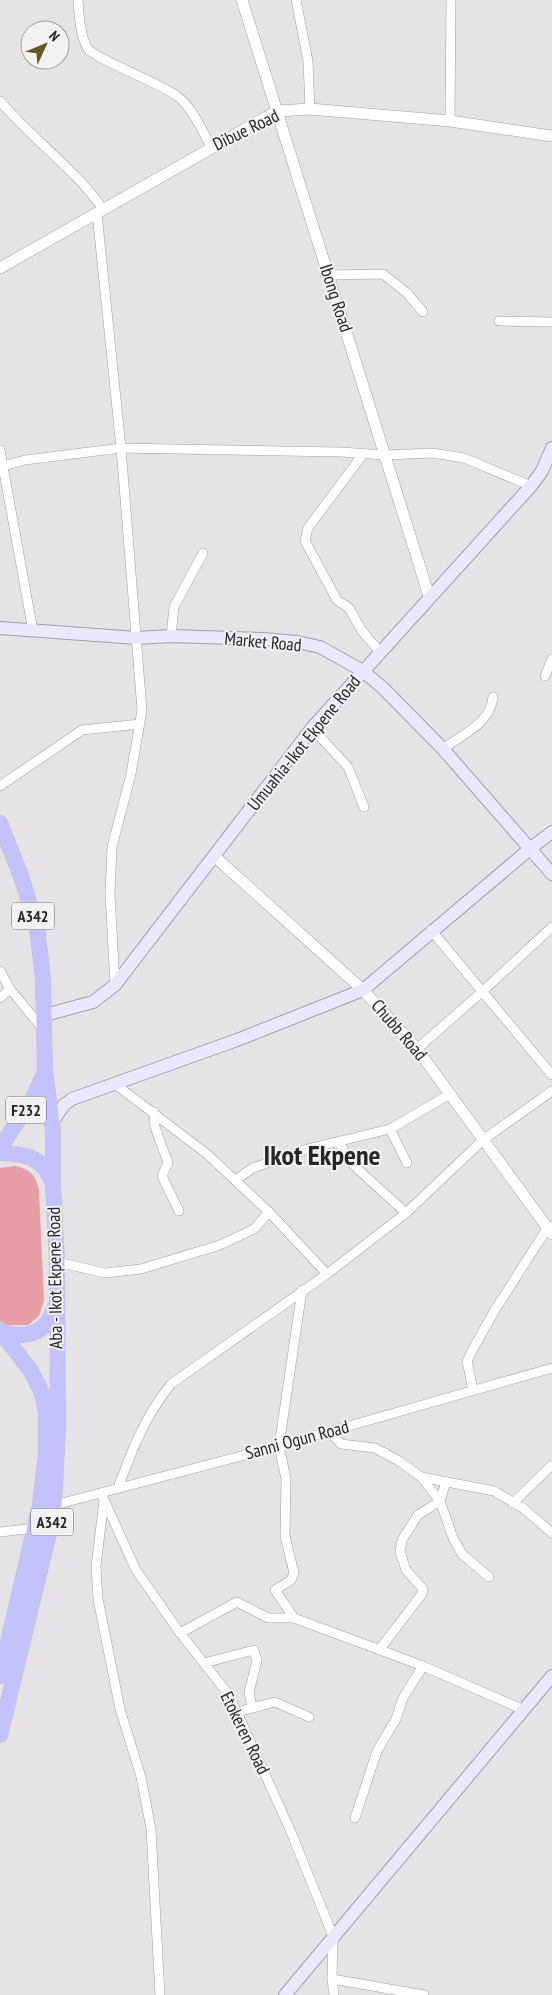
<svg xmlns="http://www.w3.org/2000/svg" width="552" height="1995" viewBox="0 0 552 1995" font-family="'PT Sans Narrow',sans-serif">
<rect width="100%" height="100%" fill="#e6e3e6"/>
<path fill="#e89ea5" d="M15 1166C31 1170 35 1174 39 1190L44 1300 39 1316 28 1325H8L0 1321V1168Z"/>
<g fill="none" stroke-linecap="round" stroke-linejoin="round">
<defs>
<g id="minor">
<path d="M78 0C79 15 80 36 88 49 94 58 160 83 177 96 192 107 202 130 211 147"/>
<polyline points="296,0 308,61 310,109"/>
<path d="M0 101C31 138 75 169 103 209"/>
<polyline points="450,121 451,0"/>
<polyline points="97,213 121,448 142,710 131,774 112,847 110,893 115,985"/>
<polyline points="328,275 383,274 407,293 423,312"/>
<polyline points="499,321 552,322"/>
<polyline points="0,450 33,631"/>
<polyline points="363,454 308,528 305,541 337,600 349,608 362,631 380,652"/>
<polyline points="0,467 25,460 121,448 341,452 385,455 433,453 464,458 531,486"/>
<polyline points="171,636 174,607 203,553"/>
<polyline points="545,676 552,659"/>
<polyline points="312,728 348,767 364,807"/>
<path d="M443 749C464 733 490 724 493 697"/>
<polyline points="0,786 82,730 140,724"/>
<polyline points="431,930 552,1075"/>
<polyline points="0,971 10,989 43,1029"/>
<polyline points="0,998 10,989"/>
<polyline points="417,1049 483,991 552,927"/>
<polyline points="115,1084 207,1154 269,1212 327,1274"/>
<polyline points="154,1112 155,1127 168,1163 162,1176 179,1211"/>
<polyline points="390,1129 407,1163"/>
<polyline points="339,1142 350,1162 406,1213"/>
<polyline points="235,1180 253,1168 307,1149 390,1129 450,1094"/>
<polyline points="57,1262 105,1273 141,1269 220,1245 254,1229 269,1212"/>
<polyline points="473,1390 467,1361 474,1347 495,1310 548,1227 552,1226"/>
<polyline points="330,1432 341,1444 375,1448 399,1461 421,1477 440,1501 453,1538 462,1554 489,1577"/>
<polyline points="421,1477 494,1491 523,1508 552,1533"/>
<path d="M118 1488C132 1450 145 1416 171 1384L327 1274 406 1213 483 1140 552 1091"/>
<polyline points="101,1493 136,1570 180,1633 226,1691 237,1712 291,1832 333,1936 332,1979 334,1995"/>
<polyline points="104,1500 96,1566 98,1599 120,1709 141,1777 151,1829 160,1995"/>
<polyline points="513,1503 552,1465"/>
<polyline points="51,1506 279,1446 552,1368"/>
<polyline points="0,1532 35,1528 50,1529"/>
<polyline points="294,1618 275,1590 291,1580 294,1573 285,1536 286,1479 279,1446 302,1290"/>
<polyline points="180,1633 237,1602 268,1618 294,1618 423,1666 524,1710"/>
<polyline points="379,1650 422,1594 423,1589 406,1570 400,1552 402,1540 418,1515 440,1501 446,1482"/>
<polyline points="204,1663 254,1650 257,1661 249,1692 252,1707"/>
<polyline points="237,1712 275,1702 309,1717"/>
<polyline points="355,1818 377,1751 396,1719 403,1698 423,1666"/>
<polyline points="332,1979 424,1995"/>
</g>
<g id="tertiary">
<polyline points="242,0 429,596"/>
<polyline points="0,268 277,111 310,109 450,121 552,136"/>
<polyline points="214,856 363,990 417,1049 552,1234"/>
</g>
<g id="secondary">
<polyline points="0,628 137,638 171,636 263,639 297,642 320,647 363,671 383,688 443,749 552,874"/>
<polyline points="45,1015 93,1002 115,985 312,728 531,486 542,471 552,448"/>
<polyline points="52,1122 64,1105 72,1099 237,1040 363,990 531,848 552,832"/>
<polyline points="285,1995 552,1676"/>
</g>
<g id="trunk">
<polyline points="0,823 22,879 37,928 43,978 45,1070 53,1131 53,1184 57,1262 58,1427 54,1506 50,1529 0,1735"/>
<polyline points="0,1148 33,1098 45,1071"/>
<path d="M0 1153C24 1154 42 1156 51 1180"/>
<path d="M0 1330C24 1341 47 1334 55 1307"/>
<polyline points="0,1331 31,1371 42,1393 46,1412 46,1454 40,1505 0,1676"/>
</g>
</defs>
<use href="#minor" stroke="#a09fa1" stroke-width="10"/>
<use href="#tertiary" stroke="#a09fa1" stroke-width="12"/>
<use href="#secondary" stroke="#a09fa1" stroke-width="14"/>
<use href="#trunk" stroke="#c3c2c3" stroke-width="16"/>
<use href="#minor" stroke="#fff" stroke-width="9"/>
<use href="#tertiary" stroke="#fff" stroke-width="11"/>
<use href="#secondary" stroke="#e9e8fe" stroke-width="12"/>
<use href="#trunk" stroke="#c4c2fe" stroke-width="15"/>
</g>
<g text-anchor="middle" stroke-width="4" stroke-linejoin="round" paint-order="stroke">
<g fill="#f3f1f4" stroke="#646364" stroke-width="1">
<rect x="12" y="902.5" width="42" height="27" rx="4"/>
<rect x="6" y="1096.5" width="40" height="27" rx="4"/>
<rect x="31" y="1508.5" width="42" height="27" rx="4"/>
</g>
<g font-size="16" font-weight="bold" fill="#272627">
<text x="33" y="922">A342</text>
<text x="26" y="1116">F232</text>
<text x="52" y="1528">A342</text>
</g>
<g font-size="18" fill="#272627" stroke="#f3f1f4">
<text transform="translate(246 130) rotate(-26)" y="6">Dibue Road</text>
<text transform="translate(336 298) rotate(72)" y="6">Ibong Road</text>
<text transform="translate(263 642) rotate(5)" y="6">Market Road</text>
<text transform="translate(304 743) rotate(-51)" y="6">Umuahia-Ikot Ekpene Road</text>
<text transform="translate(399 1030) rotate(49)" y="6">Chubb Road</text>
<text transform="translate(55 1278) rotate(-91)" y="6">Aba - Ikot Ekpene Road</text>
<text transform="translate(297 1440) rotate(-15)" y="6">Sanni Ogun Road</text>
<text transform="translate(245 1733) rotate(64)" y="6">Etokeren Road</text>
</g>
<g font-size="28" font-weight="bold" fill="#272627" stroke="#f3f1f4">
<text x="322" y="1165">Ikot Ekpene</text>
</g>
</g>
<g transform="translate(45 45) rotate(46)"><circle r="24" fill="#f3f1f4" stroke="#a1a0a2"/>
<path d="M0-4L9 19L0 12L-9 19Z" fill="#615824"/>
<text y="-8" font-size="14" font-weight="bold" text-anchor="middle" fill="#272627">N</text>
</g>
</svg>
